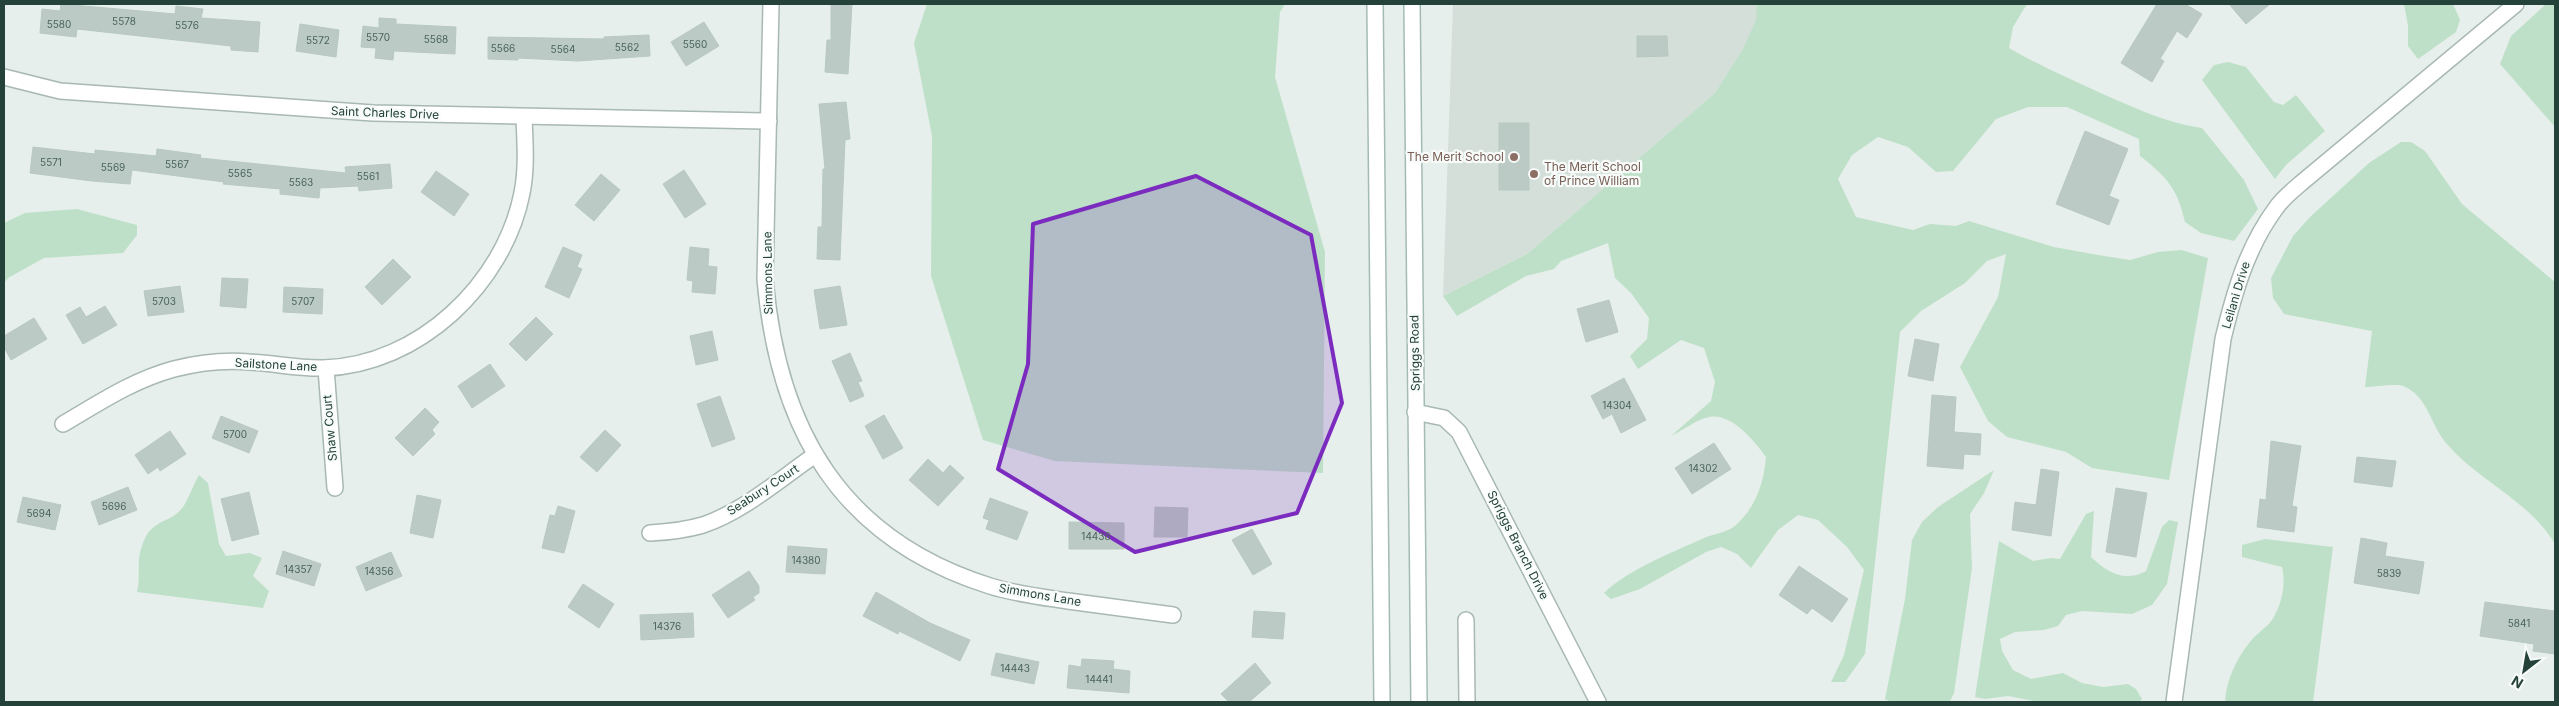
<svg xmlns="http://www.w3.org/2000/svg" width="2559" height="706" viewBox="0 0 2559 706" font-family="Inter,sans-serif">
<rect width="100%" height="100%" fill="#e6efeb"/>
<polygon fill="#d4dfda" points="1453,4 1773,4 1715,93 1527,254 1443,296"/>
<g fill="#bfe0c8">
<polygon points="927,4 1285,4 1280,12 1275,77 1325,252 1323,473 1055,461 983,440 931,276 932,136 914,43"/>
<path d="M1757 4H2027L2013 27 2009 48C2040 66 2072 80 2105 95 2137 109 2167 123 2202 128L2244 180 2258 209 2234 241 2201 233 2185 222C2177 188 2167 177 2140 156L2139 139 2067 107H2028L1996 119 1953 171 1936 172 1908 147 1878 137 1852 155 1838 179 1856 217 1913 230 1930 224 1956 226 1969 221 2054 247 2098 255 2130 260 2158 252 2181 250 2208 258 2169 480 2092 468 2066 452 2007 437 1988 421 1960 367 1998 297 2006 254 1987 261 1965 283 1921 311 1900 332 1865 654 1845 682H1831L1844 655 1864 570 1847 547 1818 520 1798 515 1778 530 1751 568 1737 554 1721 547 1706 552 1640 589 1611 599 1604 593C1629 569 1673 552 1704 538 1714 534 1728 532 1736 525 1756 507 1764 482 1766 457 1754 441 1732 413 1709 417 1697 419 1682 431 1671 436L1711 401 1715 382 1704 348 1681 340 1638 369 1630 356 1647 339 1649 318 1631 293 1615 278 1608 243 1561 261 1554 269 1526 276 1457 316 1443 296 1527 254 1715 93 1743 49 1756 20Z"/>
<polygon points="2404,4 2453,4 2460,20 2456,32 2418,59 2408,46 2408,26"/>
<polygon points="2546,4 2555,4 2555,127 2500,64 2511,36"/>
<polygon points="2228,62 2246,67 2274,102 2283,105 2296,95 2325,131 2286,165 2275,179 2202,80 2214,65"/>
<path d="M2401 142H2411L2425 151 2462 204 2555 282V544C2530 501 2478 481 2446 443 2430 424 2428 396 2403 386 2397 383 2373 387 2365 387L2372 331 2284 314 2273 298 2271 278 2293 236 2310 217 2369 163Z"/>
<polygon points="77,209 137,225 137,235 123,253 44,258 8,278 4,283 4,223 25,213"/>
<polygon points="1994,470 1984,493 1970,514 1972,568 1954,693 1950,701 1891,702 1885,699 1905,599 1912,540 1922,522 1938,507"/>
<path d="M199 475 208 483 219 544 226 556 250 553 262 558 253 576 269 591 263 608 137 592C141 576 136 561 142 546 151 517 170 525 183 507 189 498 193 485 199 475Z"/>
<path d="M2094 511 2091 557C2107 572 2124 583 2146 571L2162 527 2169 520 2178 522 2167 584 2152 605 2132 614 2082 611 2066 615 2058 626 2044 630 2015 632 2000 639 2002 651 2013 670 2031 679 2063 673 2082 683 2103 687 2128 684 2136 689 2142 699 2140 702H2039L2008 696 1985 699 1975 697 1999 541 2033 561 2051 558 2060 559 2086 514Z"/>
<path d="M2265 539 2333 547 2313 702H2225C2226 681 2236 659 2250 642 2256 634 2266 628 2272 620 2282 604 2286 585 2282 567L2242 557V545Z"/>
</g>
<g fill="#bbcac4" stroke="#b8c9c2">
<polygon points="61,4 175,14 176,6 203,9 201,18 260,22 258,52 231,50 231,46 77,29 76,37 40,33 42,9 60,11"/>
<polygon points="831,4 852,4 848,74 825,72 827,40 831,40"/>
<polygon points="2157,4 2185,4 2202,14 2187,38 2177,31 2160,59 2164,61 2152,82 2121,63"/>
<polygon points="2229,4 2270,4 2246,24"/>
<polygon points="379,18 396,19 396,24 456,27 455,54 394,51 393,60 375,58 376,48 361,47 363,26 379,28"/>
<polygon points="704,22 719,46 686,66 671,42"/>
<polygon points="300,24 339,30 336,57 296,51"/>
<polygon points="649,35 650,56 578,61 518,58 518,60 488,59 488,37 604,39 604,37"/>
<polygon points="1637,36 1667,36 1668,56 1637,57"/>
<polygon points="846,102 850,139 845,140 840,260 817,259 818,227 822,227 823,169 825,169 819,104"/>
<rect x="1499" y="123" width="30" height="67"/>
<polygon points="2085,131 2128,149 2109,196 2119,200 2109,225 2056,204"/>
<polygon points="33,147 95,154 95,150 156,156 157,149 201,155 200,158 346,173 345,167 390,164 392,188 359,191 358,186 320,188 319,198 280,194 280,189 223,184 224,182 132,170 130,184 92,181 30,173"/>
<polygon points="684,170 706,204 685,218 663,184"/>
<polygon points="436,171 469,194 454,216 421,192"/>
<polygon points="601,174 620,190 594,221 575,205"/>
<polygon points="563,247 582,255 577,267 582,269 569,298 545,287"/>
<polygon points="690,247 709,249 708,266 717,267 715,294 692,292 693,281 687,280"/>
<polygon points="393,259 411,277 382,305 365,287"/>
<polygon points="222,278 248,279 246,308 220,306"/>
<polygon points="180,286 184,312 148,316 144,291"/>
<polygon points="840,286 847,325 820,329 814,290"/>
<polygon points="284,287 323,289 322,314 283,312"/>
<polygon points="1609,300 1618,332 1586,342 1577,309"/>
<polygon points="105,306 117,325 83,344 66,315 80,307 86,317"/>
<polygon points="536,317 553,334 526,361 509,344"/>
<polygon points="34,318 47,339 11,360 4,347 4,336"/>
<polygon points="712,331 718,360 696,365 690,336"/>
<polygon points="1915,339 1939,344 1933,381 1908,376"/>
<polygon points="850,353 862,381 858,382 864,396 850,402 832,361"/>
<polygon points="490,364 505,386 472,408 458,386"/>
<polygon points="1624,378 1646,420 1621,433 1612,414 1603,419 1591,396"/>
<polygon points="1932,395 1956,397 1954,432 1981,434 1980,455 1964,454 1963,469 1927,466"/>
<polygon points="720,396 735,439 712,447 697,404"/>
<polygon points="425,408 439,422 432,430 435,434 413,456 395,438"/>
<polygon points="884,415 903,448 883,459 865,426"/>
<polygon points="221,416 258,431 249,453 212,438"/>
<polygon points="605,430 621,445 597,472 580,457"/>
<polygon points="170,431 186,454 160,471 158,467 148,474 135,455"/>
<polygon points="2271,441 2301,446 2292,506 2297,507 2294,532 2257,527 2260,499 2266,500"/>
<polygon points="1714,443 1731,469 1692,494 1675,468"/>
<polygon points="2357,457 2396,461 2392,487 2354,482"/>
<polygon points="928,459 943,473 950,465 964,478 938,506 909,480"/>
<polygon points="2041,469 2059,472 2051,536 2012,530 2015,502 2036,505"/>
<polygon points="128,487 137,510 99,525 91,502"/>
<polygon points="2116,488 2147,493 2136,557 2106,552"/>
<polygon points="249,492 259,534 232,541 221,499"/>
<polygon points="417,495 441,500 433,538 410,533"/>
<polygon points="23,497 61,505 55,530 17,522"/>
<polygon points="990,498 1028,512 1017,540 986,529 989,520 983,518"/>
<polygon points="558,506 575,511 564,553 542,548 550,515 555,516"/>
<polygon points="1155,507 1188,508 1187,537 1154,537"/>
<polygon points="1069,522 1124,523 1124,549 1069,549"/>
<polygon points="1252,529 1272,564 1253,575 1232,540"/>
<polygon points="2361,538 2387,543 2385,556 2424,562 2419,594 2354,583"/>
<polygon points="788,546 827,549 825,574 786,572"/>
<polygon points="283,551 321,564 314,586 276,574"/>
<polygon points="391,552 402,576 366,591 356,567"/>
<polygon points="1799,566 1848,599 1832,622 1812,608 1807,614 1779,595"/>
<polygon points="749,571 759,586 759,593 753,597 755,600 728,618 712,595"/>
<polygon points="583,584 614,604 599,628 568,607"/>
<polygon points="876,592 930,623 970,640 960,661 899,631 898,634 863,616"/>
<polygon points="2485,602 2555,611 2555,654 2533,651 2534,644 2480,636"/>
<polygon points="1254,611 1285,613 1283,639 1252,637"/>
<polygon points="693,613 694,637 641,640 640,615"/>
<polygon points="996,653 1039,662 1034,684 991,675"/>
<polygon points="1082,659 1114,661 1113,669 1130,671 1129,693 1067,688 1069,665 1081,667"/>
<polygon points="1255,663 1271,683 1249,702 1229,702 1221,694"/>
</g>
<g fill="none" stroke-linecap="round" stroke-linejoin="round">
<defs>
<g id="street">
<path d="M771 4 765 279C778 429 840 539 990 586 1015 594 1042 597 1068 601 1103 606 1138 610 1173 615"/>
<polyline points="4,77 60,91 373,113 769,121"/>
<polyline points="326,368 335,488"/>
<polyline points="1415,412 1444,418 1459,432 1598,702"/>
<path d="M63 424C99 403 133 380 174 369 198 363 225 360 249 362 274 363 299 369 324 368 419 365 504 284 522 193 527 168 525 143 524 118"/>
<path d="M650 533C668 532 686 530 703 525 744 511 780 479 815 455"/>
<polyline points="1466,620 1467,702"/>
<path d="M2174 702 2223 339C2234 293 2247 247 2276 208 2282 199 2292 191 2300 184L2516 4"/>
</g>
<g id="secondary">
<polyline points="1375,4 1382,702"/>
<polyline points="1412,4 1419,702"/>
</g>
</defs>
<use href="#street" stroke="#a8b8b2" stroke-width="18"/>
<use href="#secondary" stroke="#a4bbb3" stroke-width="18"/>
<use href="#street" stroke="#fff" stroke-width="15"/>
<use href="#secondary" stroke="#fff" stroke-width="15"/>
</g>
<path fill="#7b2cbf" fill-opacity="0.2" stroke="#7b2cbf" stroke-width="4" stroke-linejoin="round" d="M1196 176 1311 235 1342 403 1297 513 1135 552 998 469 1028 364 1033 224Z"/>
<g fill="#8d6e63" stroke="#f7fbf9" stroke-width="2">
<circle cx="1514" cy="157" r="5"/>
<circle cx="1534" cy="174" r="5"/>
</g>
<g text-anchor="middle" stroke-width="4.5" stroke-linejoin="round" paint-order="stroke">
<g font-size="10" fill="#4a645c">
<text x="124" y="25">5578</text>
<text x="59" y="28">5580</text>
<text x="187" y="29">5576</text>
<text x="378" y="41">5570</text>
<text x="436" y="43">5568</text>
<text x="318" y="44">5572</text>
<text x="695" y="48">5560</text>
<text x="627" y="51">5562</text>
<text x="503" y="52">5566</text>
<text x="563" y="53">5564</text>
<text x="51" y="166">5571</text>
<text x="177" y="168">5567</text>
<text x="113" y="171">5569</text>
<text x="240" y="177">5565</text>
<text x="368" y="180">5561</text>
<text x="301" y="186">5563</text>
<text x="164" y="305">5703</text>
<text x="303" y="305">5707</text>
<text x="1617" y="409">14304</text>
<text x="235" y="438">5700</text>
<text x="1703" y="472">14302</text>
<text x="114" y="510">5696</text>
<text x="39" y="517">5694</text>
<text x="1096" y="540">14438</text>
<text x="806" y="564">14380</text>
<text x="298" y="573">14357</text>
<text x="379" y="575">14356</text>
<text x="2389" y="577">5839</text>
<text x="2519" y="627">5841</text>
<text x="667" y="630">14376</text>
<text x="1015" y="672">14443</text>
<text x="1099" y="683">14441</text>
</g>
<g font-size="12" fill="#24423a" stroke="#f7fbf9">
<text transform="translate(385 113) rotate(2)" y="4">Saint Charles Drive</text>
<text transform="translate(768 273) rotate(-91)" y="4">Simmons Lane</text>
<text transform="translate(2236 295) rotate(-73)" y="4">Leilani Drive</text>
<text transform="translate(1415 353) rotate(-91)" y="4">Spriggs Road</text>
<text transform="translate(276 365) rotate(3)" y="4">Sailstone Lane</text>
<text transform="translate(330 428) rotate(-95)" y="4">Shaw Court</text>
<text transform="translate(763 490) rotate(-33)" y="4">Seabury Court</text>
<text transform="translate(1518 545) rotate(63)" y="4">Spriggs Branch Drive</text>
<text transform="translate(1040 595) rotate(10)" y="4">Simmons Lane</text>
</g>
<g font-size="12" fill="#785e54" stroke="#f7fbf9" text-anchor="end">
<text x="1504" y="161">The Merit School</text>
<text x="1544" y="171" text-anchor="start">The Merit School<tspan x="1544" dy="14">of Prince William</tspan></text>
</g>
</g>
<rect width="2559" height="706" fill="none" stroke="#24423a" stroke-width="10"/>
<g transform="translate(2524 671) rotate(211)" stroke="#f7fbf9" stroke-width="4" paint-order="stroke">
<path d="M0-4L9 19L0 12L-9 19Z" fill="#24423a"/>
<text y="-8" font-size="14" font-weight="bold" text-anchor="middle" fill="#24423a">N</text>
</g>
</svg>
